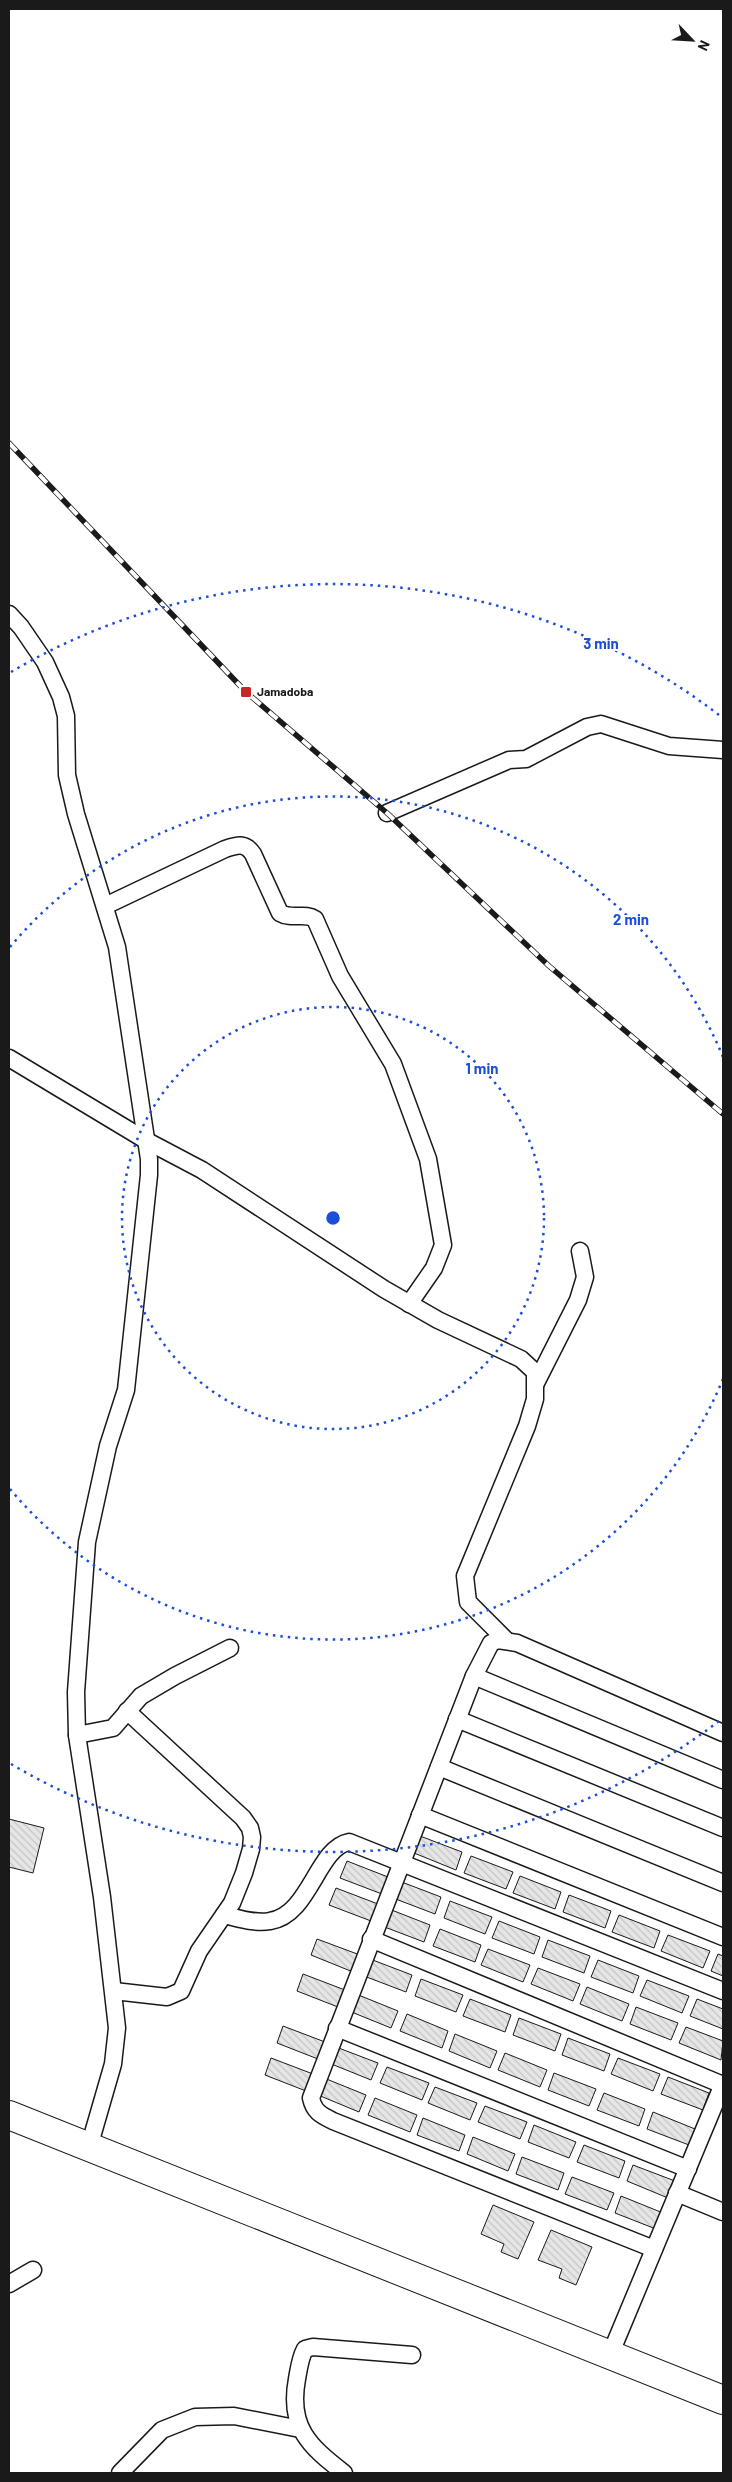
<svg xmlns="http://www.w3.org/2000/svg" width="732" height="2482" viewBox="0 0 732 2482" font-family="Barlow,sans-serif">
<defs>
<pattern id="building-back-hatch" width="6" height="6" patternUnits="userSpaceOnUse" patternTransform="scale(1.25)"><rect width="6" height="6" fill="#e6e6e6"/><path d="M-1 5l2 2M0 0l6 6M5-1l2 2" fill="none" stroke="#c5c5c5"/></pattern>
</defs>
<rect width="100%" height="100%" fill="#fff"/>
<g fill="url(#building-back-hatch)" stroke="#1a1a1a">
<polygon points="9,1819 44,1828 33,1873 9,1867"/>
<polygon points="420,1836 462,1852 456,1870 414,1853"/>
<polygon points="471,1856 513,1872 506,1889 464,1873"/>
<polygon points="347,1861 388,1877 382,1894 340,1878"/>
<polygon points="520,1876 561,1892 555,1909 513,1893"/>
<polygon points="399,1881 441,1897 435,1914 393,1898"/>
<polygon points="336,1888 378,1904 371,1921 329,1905"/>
<polygon points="569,1895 611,1911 605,1928 563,1912"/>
<polygon points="450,1901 492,1917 485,1934 444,1918"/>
<polygon points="389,1909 430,1925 424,1942 382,1926"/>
<polygon points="619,1915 660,1931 654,1948 612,1932"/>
<polygon points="499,1921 540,1937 534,1954 492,1938"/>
<polygon points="440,1929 481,1945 475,1962 433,1946"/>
<polygon points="668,1935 710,1951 703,1968 661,1951"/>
<polygon points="317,1939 360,1955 353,1972 311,1955"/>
<polygon points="548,1940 590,1956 584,1973 542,1957"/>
<polygon points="488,1949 530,1965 523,1982 481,1965"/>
<polygon points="718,1954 723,1956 723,1976 711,1971"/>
<polygon points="370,1959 412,1975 406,1992 364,1976"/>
<polygon points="598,1960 639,1976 633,1993 591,1977"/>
<polygon points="538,1968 580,1984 573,2001 531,1984"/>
<polygon points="303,1974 345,1990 338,2007 297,1991"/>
<polygon points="421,1979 463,1995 456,2012 415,1996"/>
<polygon points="647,1980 689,1996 682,2013 640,1996"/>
<polygon points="587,1987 629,2004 622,2021 580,2004"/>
<polygon points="356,1994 398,2011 391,2028 349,2011"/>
<polygon points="470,1999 511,2015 505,2032 463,2016"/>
<polygon points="697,1999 723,2009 723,2029 690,2016"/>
<polygon points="636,2007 678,2023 671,2040 630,2024"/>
<polygon points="407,2014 448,2031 442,2048 400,2031"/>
<polygon points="519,2018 561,2034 555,2051 513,2035"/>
<polygon points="283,2026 325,2042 318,2059 277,2043"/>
<polygon points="686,2027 723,2041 721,2060 679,2043"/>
<polygon points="455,2034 497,2051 490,2068 449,2051"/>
<polygon points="568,2038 610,2054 604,2071 562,2055"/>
<polygon points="336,2047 378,2063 371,2080 329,2063"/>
<polygon points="505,2053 547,2070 540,2087 498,2070"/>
<polygon points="271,2058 313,2074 306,2091 265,2075"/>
<polygon points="618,2058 660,2074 653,2091 611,2074"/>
<polygon points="387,2067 429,2083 422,2100 380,2083"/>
<polygon points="554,2073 596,2089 589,2106 548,2090"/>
<polygon points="668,2077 709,2093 703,2110 661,2094"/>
<polygon points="324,2078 366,2095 359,2112 318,2095"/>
<polygon points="435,2087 477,2103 470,2120 428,2103"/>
<polygon points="604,2093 645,2109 639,2126 597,2110"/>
<polygon points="375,2098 417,2115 410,2132 368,2115"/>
<polygon points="485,2106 527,2122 520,2139 478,2122"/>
<polygon points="653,2112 695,2129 689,2145 647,2129"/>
<polygon points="423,2118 465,2135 459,2151 417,2135"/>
<polygon points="534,2125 576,2142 569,2158 528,2142"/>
<polygon points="473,2137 515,2154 508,2171 467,2154"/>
<polygon points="584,2145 625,2161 619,2178 577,2162"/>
<polygon points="522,2157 564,2173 558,2190 516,2174"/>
<polygon points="633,2165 675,2181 668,2198 627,2181"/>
<polygon points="572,2177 614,2193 607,2210 565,2194"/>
<polygon points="621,2196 663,2213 656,2229 615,2213"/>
<polygon points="493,2205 534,2222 518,2259 501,2252 504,2244 481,2234"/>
<polygon points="551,2230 592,2247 576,2285 559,2278 562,2269 538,2260"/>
</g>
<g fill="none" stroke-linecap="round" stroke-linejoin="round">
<defs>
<g id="street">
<polyline points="9,614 21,627 45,662 61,697 66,716 67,775 76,814 117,947 149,1159 149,1175 126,1390 108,1446 87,1542 76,1692 77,1735 102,1897 117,2028 113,2064 89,2147"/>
<polyline points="387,813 509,760 526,759 587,727 601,724 669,746 723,750"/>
<path d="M105 906 225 849C237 845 245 842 253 854L280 913C292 920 305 912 315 919L340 976 393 1064 428 1159 443 1245 434 1268 409 1304"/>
<polyline points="9,1058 147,1141 202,1170 384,1289 438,1320 521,1359 535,1372 535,1399 527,1426 465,1576 468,1602 507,1641"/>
<polyline points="536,1383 578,1300 585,1277 580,1251"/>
<polyline points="474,1676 723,1780"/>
<polyline points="457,1719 723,1828"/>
<polyline points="77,1735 113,1728 141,1696 175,1676 230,1648"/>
<polyline points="439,1767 723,1883"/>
<polyline points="420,1815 723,1937"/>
<path d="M224 1915C238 1918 255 1924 270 1921 310 1915 317 1848 349 1842L723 1991"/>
<polyline points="371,1939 723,2085"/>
<polyline points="114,1991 167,1997 181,1991 199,1951 232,1903 244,1873 251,1849 252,1837 250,1828 243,1818 127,1711"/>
<polyline points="337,2028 688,2169"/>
<polyline points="677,2193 723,2212"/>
<path d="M654 2249 333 2121C321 2115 314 2112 311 2098L474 1676 491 1643 498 1640 517 1643 723 1733"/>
<polyline points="9,2284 33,2270"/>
<polyline points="610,2355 723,2084"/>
<polyline points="120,2473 162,2430 195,2417 234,2416 300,2429"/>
<path d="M344 2473C309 2446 288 2427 297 2379 299 2368 300 2358 305 2349L313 2347 412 2355"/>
</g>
<polyline id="highway" points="9,2115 723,2400"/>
</defs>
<use href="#street" stroke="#1a1a1a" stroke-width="19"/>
<use href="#highway" stroke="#1a1a1a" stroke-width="30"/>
<use href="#street" stroke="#fff" stroke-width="16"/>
<use href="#highway" stroke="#fff" stroke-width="28"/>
<defs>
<polyline id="rail" points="9,443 246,692 387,813 549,966 723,1114"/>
</defs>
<use href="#rail" stroke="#1a1a1a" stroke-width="5.5"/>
<use href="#rail" stroke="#fff" stroke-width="4" stroke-dasharray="11" stroke-linecap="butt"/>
</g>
<g fill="none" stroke="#1d4ed8" stroke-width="2.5" stroke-dasharray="2.5 5">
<circle cx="333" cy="1218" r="211"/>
<path d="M723 1379A422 422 0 0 1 10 1489M10 947A422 422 0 0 1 723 1057"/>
<path d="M719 1721A634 634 0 0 1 11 1764M11 672A634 634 0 0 1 719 715"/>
</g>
<rect fill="#c62828" stroke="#fff" stroke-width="2" x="240" y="686" width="12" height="12" rx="2.5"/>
<g text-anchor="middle" stroke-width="4" stroke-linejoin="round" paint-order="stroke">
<g font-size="12" font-weight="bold" fill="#1a1a1a" stroke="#fff" text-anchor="start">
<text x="257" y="696">Jamadoba</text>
</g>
</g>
<circle cx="333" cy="1218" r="8" fill="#1d4ed8" stroke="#fff" stroke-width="2.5"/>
<g font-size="15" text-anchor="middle" font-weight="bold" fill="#1d4ed8" stroke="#fff" stroke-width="4" stroke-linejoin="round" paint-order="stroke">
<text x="601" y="649">3 min</text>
<text x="631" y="925">2 min</text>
<text x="482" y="1074">1 min</text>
</g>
<rect width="732" height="2482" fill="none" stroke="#1a1a1a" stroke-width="20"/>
<g transform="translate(692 40) rotate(115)" stroke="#ffffff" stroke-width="4" paint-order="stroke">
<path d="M0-4L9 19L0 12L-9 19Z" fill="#1a1a1a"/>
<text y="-8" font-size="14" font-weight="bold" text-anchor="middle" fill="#1a1a1a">N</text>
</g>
</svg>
